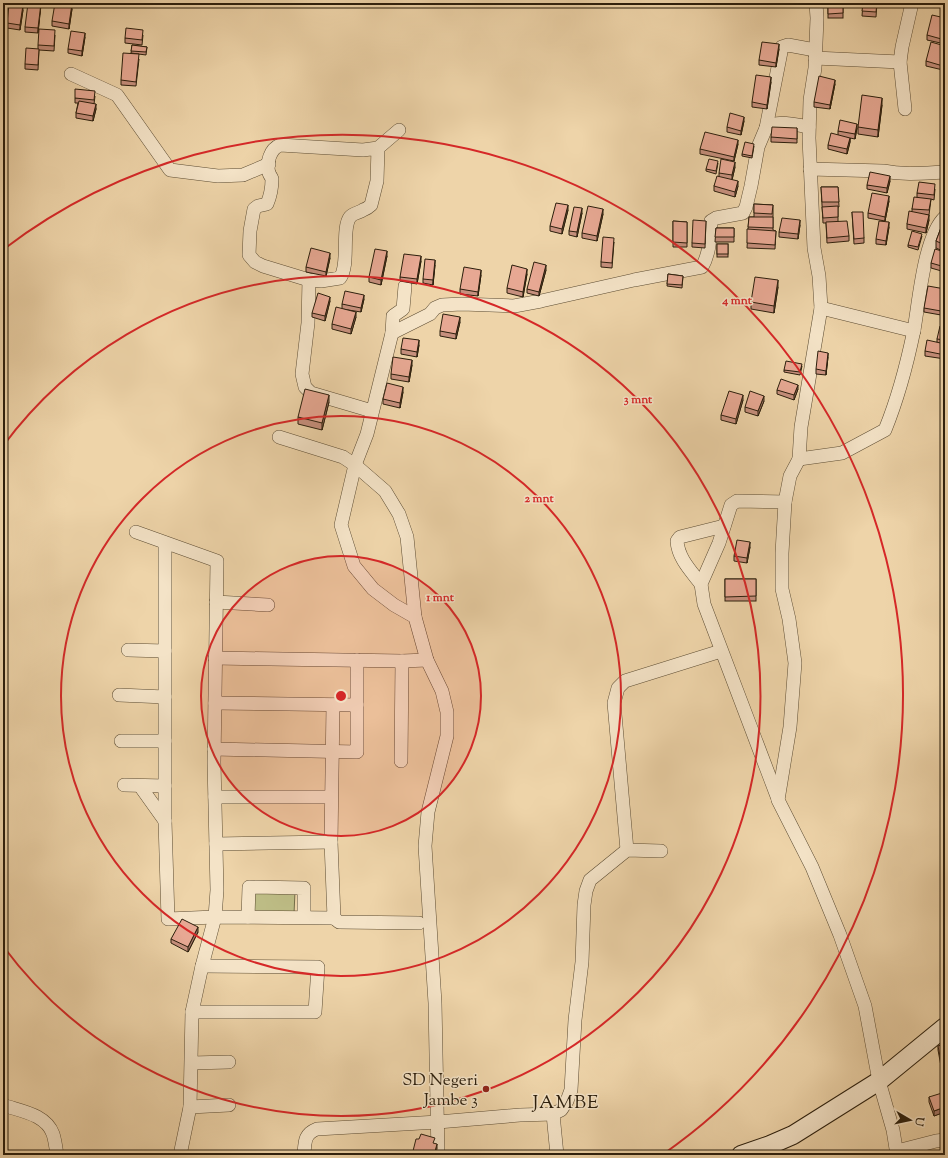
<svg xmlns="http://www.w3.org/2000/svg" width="948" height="1158" viewBox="0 0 948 1158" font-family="'Sorts Mill Goudy',serif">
<rect width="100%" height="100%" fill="#eed4a9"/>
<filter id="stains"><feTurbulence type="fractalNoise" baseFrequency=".005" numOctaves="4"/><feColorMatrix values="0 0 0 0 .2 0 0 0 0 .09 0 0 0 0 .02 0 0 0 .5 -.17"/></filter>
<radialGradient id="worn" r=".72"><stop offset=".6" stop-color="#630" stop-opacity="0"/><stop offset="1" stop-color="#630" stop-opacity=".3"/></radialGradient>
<polygon fill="#bdbc85" stroke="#746d48" points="255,890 295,891 294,914 254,913"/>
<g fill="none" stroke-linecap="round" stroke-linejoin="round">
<defs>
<g id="street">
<polyline points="816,3 817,18 815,68 810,100 809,138 814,248 819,276 821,308 801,427 799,459 790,476 785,502 782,553 782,589 789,619 795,663 790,727 778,800 812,867 840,935 865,1006 879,1081 893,1130 897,1155"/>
<polyline points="815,58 900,62"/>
<polyline points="71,74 117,95 170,170 218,176 243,175 269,164"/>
<polyline points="905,109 900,62 902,47 912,3"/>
<path d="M766 128C777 119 796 125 809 127"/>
<path d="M378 148 377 181 371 205C369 207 366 209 363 210 359 213 353 213 350 217 341 229 350 265 340 278L321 281 309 280 263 266 255 262 249 255 250 231 254 209 258 206 267 204C270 197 272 186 272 179 271 176 270 176 269 173 266 163 270 149 280 145L363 150 378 148 399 130"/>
<path d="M810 169 883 171C904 175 924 173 945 172"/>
<polyline points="309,280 308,323 302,374 305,387 311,393 372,411"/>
<polyline points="405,286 403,309 393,316 392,333 367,434 355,465 341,525 354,566 373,589 394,605 415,617 427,660 442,691 447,712 447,736 428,812 425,846 435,1003 438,1155"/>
<polyline points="821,308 914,331"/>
<path d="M392 333 430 314 435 308 442 305 462 304 514 306 541 301 634 280 702 267C710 253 710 237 711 221L716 218 743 213 746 207 751 186 758 147 766 128 782 47 788 45 815 50"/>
<polyline points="279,437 343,457 355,465 385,491 399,514 407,537 415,617"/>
<path d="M799 459 842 453 885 430C898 398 907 364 914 330 919 302 924 236 945 217"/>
<polyline points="136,532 217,561 214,762 217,890 215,917 202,966 192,1012 190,1107 180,1155"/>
<polyline points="165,543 165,821 168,919 215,917 334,918 331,842 333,705"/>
<path d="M701 584C691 571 678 558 677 541L680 537 724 526"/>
<polyline points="216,602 268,605"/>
<polyline points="128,650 165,651"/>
<polyline points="215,658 402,661 427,660"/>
<polyline points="119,695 165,697"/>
<polyline points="215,703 357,705"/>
<polyline points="121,741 165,741"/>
<polyline points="214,749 357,752 357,660"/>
<polyline points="401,761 402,661"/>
<polyline points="124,785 165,786"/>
<polyline points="140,786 165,821"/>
<polyline points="215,797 331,797"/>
<polyline points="778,799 704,604 701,584 719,543 731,505 737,501 785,502"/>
<polyline points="216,844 331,842"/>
<polyline points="627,850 614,703 618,688 625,681 721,651"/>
<polyline points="248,917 249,887 304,888 304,917"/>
<polyline points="334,918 339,922 419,923"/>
<polyline points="192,1012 315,1012 318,967 202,966"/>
<polyline points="192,1063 229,1062"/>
<path d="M3 1105C20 1111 46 1114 53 1134 55 1140 56 1148 57 1155"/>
<polyline points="190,1107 229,1105"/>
<polyline points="897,1151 936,1141 945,1140"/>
<path d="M304 1155C305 1142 304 1134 317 1129L438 1122 520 1115 553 1114"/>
<polyline points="557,1155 553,1114 561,1110 567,1101 571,1090 575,1020 582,962 584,905 586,891 590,880 627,850 661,851"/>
</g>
<polyline id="secondary" points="741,1155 770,1145 793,1135 879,1081 945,1027"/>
</defs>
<use href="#street" stroke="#5c4c33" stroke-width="14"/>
<use href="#secondary" stroke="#2b1e0c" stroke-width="20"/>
<use href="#street" stroke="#f4e3c7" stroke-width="13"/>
<use href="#secondary" stroke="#f4e3c7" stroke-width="18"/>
</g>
<g fill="#c7907e" stroke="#2b1e0c">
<polygon points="41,3 38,33 25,32 25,27"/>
<rect x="828" y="3" width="15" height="15"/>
<polygon points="863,3 877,3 876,17 862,16"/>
<rect x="935" y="3" width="10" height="4"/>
<polygon points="72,9 69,29 52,26 52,21"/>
<polygon points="23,10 20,30 7,28 7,23"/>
<polygon points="945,18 945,44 927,40 927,35"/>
<polygon points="55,35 54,51 39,50 38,70 25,69 25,64 38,49 38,45"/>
<polygon points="143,35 142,45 125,43 125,38"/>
<polygon points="85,37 82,56 68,53 68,49"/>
<polygon points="132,45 147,47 146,55 131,53"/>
<polygon points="945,46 943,70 926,66 926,61"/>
<polygon points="779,49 776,67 759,65 759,60"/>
<polygon points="139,59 136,86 121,85 121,80"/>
<polygon points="771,82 767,109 752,107 752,102"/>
<polygon points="835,84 830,109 814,107 814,102"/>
<polygon points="95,96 94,104 96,109 93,121 76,118 76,113 78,103 75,103 75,98"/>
<polygon points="882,105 878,137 858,134 858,127"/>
<polygon points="744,121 741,135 727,132 727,127"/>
<polygon points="797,128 797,143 771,142 771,137"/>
<polygon points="857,128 855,139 850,138 850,142 847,154 828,149 828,145 838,135 838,131"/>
<polygon points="738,144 734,161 700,154 700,149"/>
<polygon points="754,146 752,158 742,156 742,154"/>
<polygon points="718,163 716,174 706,171 706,169"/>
<polygon points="735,167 732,180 738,186 735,197 714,191 714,186 719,176 719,173"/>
<polygon points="890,181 887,193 867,189 867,185"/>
<polygon points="821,187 838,187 839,207 838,207 838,221 849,236 849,241 827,243 826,223 823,223"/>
<polygon points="935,189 934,200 931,199 929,215 925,215 929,220 926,233 907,229 907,224 912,212 912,209 917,197 917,193"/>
<polygon points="889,201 885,221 868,218 868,213"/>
<polygon points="754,204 773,205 773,230 776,231 775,249 747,248 748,229 749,217 754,217"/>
<polygon points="568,210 562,234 550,231 550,226"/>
<polygon points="852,212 864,238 864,243 854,244"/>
<polygon points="582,213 577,237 569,235 569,231"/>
<polygon points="603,214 597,241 582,238 582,233"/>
<polygon points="945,217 945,252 936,248 936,241"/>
<polygon points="673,221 687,222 687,247 673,247"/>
<polygon points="706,221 705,248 692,247 692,243"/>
<polygon points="800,225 798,239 779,237 779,232"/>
<polygon points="889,227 886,245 876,244 876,239"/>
<polygon points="716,228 734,228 734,242 715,242"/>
<polygon points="922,236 918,250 908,247 908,245"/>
<polygon points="614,242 612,268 601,267 601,262"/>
<rect x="717" y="244" width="11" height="13"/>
<polygon points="945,252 945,272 931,268 931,263"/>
<polygon points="387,256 381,285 369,282 369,277"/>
<polygon points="330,258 326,276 306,272 306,267"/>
<polygon points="421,261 417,284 400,281 400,277"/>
<polygon points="435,265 433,285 423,283 423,279"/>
<polygon points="546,270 539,296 527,293 527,289"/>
<polygon points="527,274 523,297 507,293 507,288"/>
<polygon points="668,274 683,276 682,288 667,286"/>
<polygon points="481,275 478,296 460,294 460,289"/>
<polygon points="778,287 774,313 751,309 751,302"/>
<polygon points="945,293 941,315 924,312 924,308"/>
<polygon points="364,299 361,312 342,309 342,304"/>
<polygon points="330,301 325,321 312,317 312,313"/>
<polygon points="356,317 351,334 332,329 332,324"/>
<polygon points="460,322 456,339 440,336 440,331"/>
<polygon points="945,328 945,359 925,356 925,351 937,342 937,339"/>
<polygon points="419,345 417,357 401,354 401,349"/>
<polygon points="828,357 826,375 816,374 816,369"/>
<polygon points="412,365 409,382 391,379 391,374"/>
<polygon points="802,366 800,375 784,372 784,370"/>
<polygon points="798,389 794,400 777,394 777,390"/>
<polygon points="403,392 400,408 383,404 383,399"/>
<polygon points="743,400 736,424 721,420 721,415"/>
<polygon points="764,401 758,416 745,412 745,407"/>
<polygon points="329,402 322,430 298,424 298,417"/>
<polygon points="750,547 747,563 734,561 734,556"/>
<rect x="725" y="579" width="31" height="22"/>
<polygon points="198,932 188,952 171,943 171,939"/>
<polygon points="945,1044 945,1076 943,1077 938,1050 938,1046"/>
<polygon points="929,1097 945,1101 945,1134 944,1112 934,1116 929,1102"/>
</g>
<g fill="#a27667" stroke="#2b1e0c">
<polygon points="41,3 41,5 38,33 38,28"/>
<polygon points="72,4 72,9 69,29 69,24"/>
<polygon points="23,5 23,10 20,30 20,25"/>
<polygon points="85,33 85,37 82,56 82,51"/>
<polygon points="779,44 779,49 776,67 776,63"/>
<polygon points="945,57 945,62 943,70 943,66"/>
<polygon points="771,77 771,82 767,109 767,105"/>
<polygon points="835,80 835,84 830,109 830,105"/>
<polygon points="882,98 882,105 878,137 878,130"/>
<polygon points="96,104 96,109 93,121 93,116"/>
<polygon points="744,117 744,121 741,135 741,131"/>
<polygon points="857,124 857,128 855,139 855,134"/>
<polygon points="850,138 850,142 847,154 847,149"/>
<polygon points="738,140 738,144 734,161 734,157"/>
<polygon points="735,162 735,167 732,180 732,175"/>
<polygon points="890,176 890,181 887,193 887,188"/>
<polygon points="738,181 738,186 735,197 735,192"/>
<polygon points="889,196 889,201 885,221 885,217"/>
<polygon points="568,205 568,210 562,234 562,229"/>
<polygon points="582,208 582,213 577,237 577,232"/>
<polygon points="603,209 603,214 597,241 597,236"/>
<polygon points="929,215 929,220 926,233 926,228"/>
<polygon points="800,220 800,225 798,239 798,234"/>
<polygon points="889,222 889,227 886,245 886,241"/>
<polygon points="387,251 387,256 381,285 381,280"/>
<polygon points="330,253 330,258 326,276 326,272"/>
<polygon points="421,256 421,261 417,284 417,279"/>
<polygon points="435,260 435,265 433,285 433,280"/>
<polygon points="546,265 546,270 539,296 539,292"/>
<polygon points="527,269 527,274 523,297 523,292"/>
<polygon points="481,270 481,275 478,296 478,292"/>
<polygon points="778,280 778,287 774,313 774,306"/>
<polygon points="945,289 945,293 941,315 941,311"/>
<polygon points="364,295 364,299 361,312 361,308"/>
<polygon points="330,297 330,301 325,321 325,316"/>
<polygon points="356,312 356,317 351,334 351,329"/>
<polygon points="460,317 460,322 456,339 456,334"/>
<polygon points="419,340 419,345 417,357 417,352"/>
<polygon points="828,353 828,357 826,375 826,371"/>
<polygon points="412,360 412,365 409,382 409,377"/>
<polygon points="798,385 798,389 794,400 794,395"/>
<polygon points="403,387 403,392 400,408 400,403"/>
<polygon points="329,395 329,402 322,430 322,423"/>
<polygon points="743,395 743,400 736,424 736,419"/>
<polygon points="764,396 764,401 758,416 758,411"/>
<polygon points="750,542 750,547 747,563 747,558"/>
<polygon points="198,927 198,932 188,952 188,947"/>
<polygon points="945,1107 945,1112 934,1116 934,1111"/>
<polygon points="437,1144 437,1149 435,1155 434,1155"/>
</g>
<g fill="#e7a893" stroke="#2b1e0c">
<polygon points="28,3 41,3 38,28 25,27"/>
<polygon points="55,3 65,3 72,4 69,24 52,21"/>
<polygon points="828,3 843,3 843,13 828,14"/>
<polygon points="863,3 877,3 876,12 862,11"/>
<polygon points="9,4 23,5 20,25 7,23"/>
<polygon points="932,15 945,18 945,40 927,35"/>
<polygon points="126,28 143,30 142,40 125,38"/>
<polygon points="39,29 55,30 54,46 38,45"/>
<polygon points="71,31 85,33 82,51 68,49"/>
<polygon points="762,42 779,44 776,63 759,60"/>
<polygon points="931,42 945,46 945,57 943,66 926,61"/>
<polygon points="132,45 147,47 146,52 131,51"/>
<polygon points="26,48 39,49 38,65 25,64"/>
<polygon points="123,53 139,54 136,82 121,80"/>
<polygon points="756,75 771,77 767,105 752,102"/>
<polygon points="819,76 835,80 830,105 814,102"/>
<polygon points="75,89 95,91 94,100 75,98"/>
<polygon points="862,95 882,98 878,130 858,127"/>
<polygon points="79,101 96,104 93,116 76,113"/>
<polygon points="730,113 744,117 741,131 727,127"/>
<polygon points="840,120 857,124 855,134 838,131"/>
<polygon points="772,127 797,128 797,139 771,137"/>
<polygon points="705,132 738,140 734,157 700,149"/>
<polygon points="831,133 850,138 847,149 828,145"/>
<polygon points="745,142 754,144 752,156 742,154"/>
<polygon points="709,159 718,161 716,171 706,169"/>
<polygon points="721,159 735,162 732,175 719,173"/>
<polygon points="870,172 890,176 887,188 867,185"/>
<polygon points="717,176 738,181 735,192 714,186"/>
<polygon points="919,182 935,184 934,195 917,193"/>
<polygon points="821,187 838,187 839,202 822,202"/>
<polygon points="872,193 889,196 885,217 868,213"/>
<polygon points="914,197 931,199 929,210 912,209"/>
<polygon points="556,203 568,205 562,229 550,226"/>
<polygon points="754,204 773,205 772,214 754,213"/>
<polygon points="588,206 603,209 597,236 582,233"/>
<polygon points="838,206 838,217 823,218 822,207"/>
<polygon points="574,207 582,208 577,232 569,231"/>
<polygon points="909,211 929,215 926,228 907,224"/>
<polygon points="852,212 863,212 864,238 854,239"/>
<polygon points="749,217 773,217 773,228 748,227"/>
<polygon points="945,217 945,245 936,241"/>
<polygon points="782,218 800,220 798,234 779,232"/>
<polygon points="693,220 706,221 705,244 692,243"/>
<polygon points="673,221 687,222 687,243 673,242"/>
<polygon points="847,221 849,236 827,238 826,222"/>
<polygon points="879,221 889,222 886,241 876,239"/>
<polygon points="716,228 734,228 734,237 715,237"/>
<polygon points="747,229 776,231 775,245 747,243"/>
<polygon points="912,231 922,234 918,247 908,245"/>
<polygon points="603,237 614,238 612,263 601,262"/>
<rect x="717" y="244" width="11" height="10"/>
<polygon points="311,248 330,253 326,272 306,267"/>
<polygon points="375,249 387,251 381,280 369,277"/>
<polygon points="935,249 945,252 945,267 931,263"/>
<polygon points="404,254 421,256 417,279 400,277"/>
<polygon points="425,259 435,260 433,280 423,279"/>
<polygon points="534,262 546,265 539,292 527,289"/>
<polygon points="512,265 527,269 523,292 507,288"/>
<polygon points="464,267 481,270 478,292 460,289"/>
<polygon points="668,274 683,276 682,285 667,284"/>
<polygon points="755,277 778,280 774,306 751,302"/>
<polygon points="928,286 945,289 941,311 924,308"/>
<polygon points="345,291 364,295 361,308 342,304"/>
<polygon points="318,293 330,297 325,316 312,313"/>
<polygon points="336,307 356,312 351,329 332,324"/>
<polygon points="443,314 460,317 456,334 440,331"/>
<polygon points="940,326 945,328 945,340 937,339"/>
<polygon points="403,338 419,340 417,352 401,349"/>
<polygon points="927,340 945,344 945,355 925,351"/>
<polygon points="818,351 828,353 826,371 816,369"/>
<polygon points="393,357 412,360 409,377 391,374"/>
<polygon points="786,361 802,364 800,372 784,370"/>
<polygon points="781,379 798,385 794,395 777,390"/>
<polygon points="387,383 403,387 400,403 383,399"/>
<polygon points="305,389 329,395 322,423 298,417"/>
<polygon points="729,391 743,395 736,419 721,415"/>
<polygon points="750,391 764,396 758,411 745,407"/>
<polygon points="737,540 750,542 747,558 734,556"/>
<polygon points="725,579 756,579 756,596 725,597"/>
<polygon points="182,919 198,927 188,947 171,939"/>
<polygon points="945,1044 945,1072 943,1072 938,1046"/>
<polygon points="942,1093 945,1101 945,1107 934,1111 929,1097"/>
<polygon points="944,1111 945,1111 945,1129"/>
<polygon points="421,1134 435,1138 433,1143 437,1144 434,1155 412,1155 416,1139 419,1139"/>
</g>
<circle cx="341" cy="696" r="140" fill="#d62828" fill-opacity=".12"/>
<g fill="none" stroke="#d62828" stroke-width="2">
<circle cx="341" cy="696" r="140"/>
<circle cx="341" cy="696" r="280"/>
<path d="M3 446A420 420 0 1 1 3 946"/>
<path d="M4 249A560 560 0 1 1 662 1155"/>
</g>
<circle fill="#8f2418" stroke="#f4e3c7" stroke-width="1.5" cx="486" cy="1089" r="4"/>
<g text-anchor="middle" stroke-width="3" stroke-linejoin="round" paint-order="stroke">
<g font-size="17" fill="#2b1e0c" stroke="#f4e3c7" text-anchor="end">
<text x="478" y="1085">SD Negeri<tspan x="478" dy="20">Jambe 3</tspan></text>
</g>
<g font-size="19" letter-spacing="1" fill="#2b1e0c" stroke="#f4e3c7">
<text x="566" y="1108">JAMBE</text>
</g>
</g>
<circle cx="341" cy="696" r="6" fill="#d62828" stroke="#f4e3c7" stroke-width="2"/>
<g font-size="12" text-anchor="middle" font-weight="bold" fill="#d62828" stroke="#f4e3c7" stroke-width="3" stroke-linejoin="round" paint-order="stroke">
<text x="737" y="304">4 mnt</text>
<text x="638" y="403">3 mnt</text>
<text x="539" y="502">2 mnt</text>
<text x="440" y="601">1 mnt</text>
</g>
<rect width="948" height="1158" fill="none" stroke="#eed4a9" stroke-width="16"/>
<rect x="4" y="4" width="940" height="1150" fill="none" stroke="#2b1e0c" stroke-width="2"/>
<rect x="8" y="8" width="932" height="1142" fill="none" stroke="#2b1e0c"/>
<g transform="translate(910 1120) rotate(99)" stroke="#f4e3c7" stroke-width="3" paint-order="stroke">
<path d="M0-3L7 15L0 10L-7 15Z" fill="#2b1e0c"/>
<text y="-6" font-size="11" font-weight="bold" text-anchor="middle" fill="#2b1e0c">U</text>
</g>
<rect width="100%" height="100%" filter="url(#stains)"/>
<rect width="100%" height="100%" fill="url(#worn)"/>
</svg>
